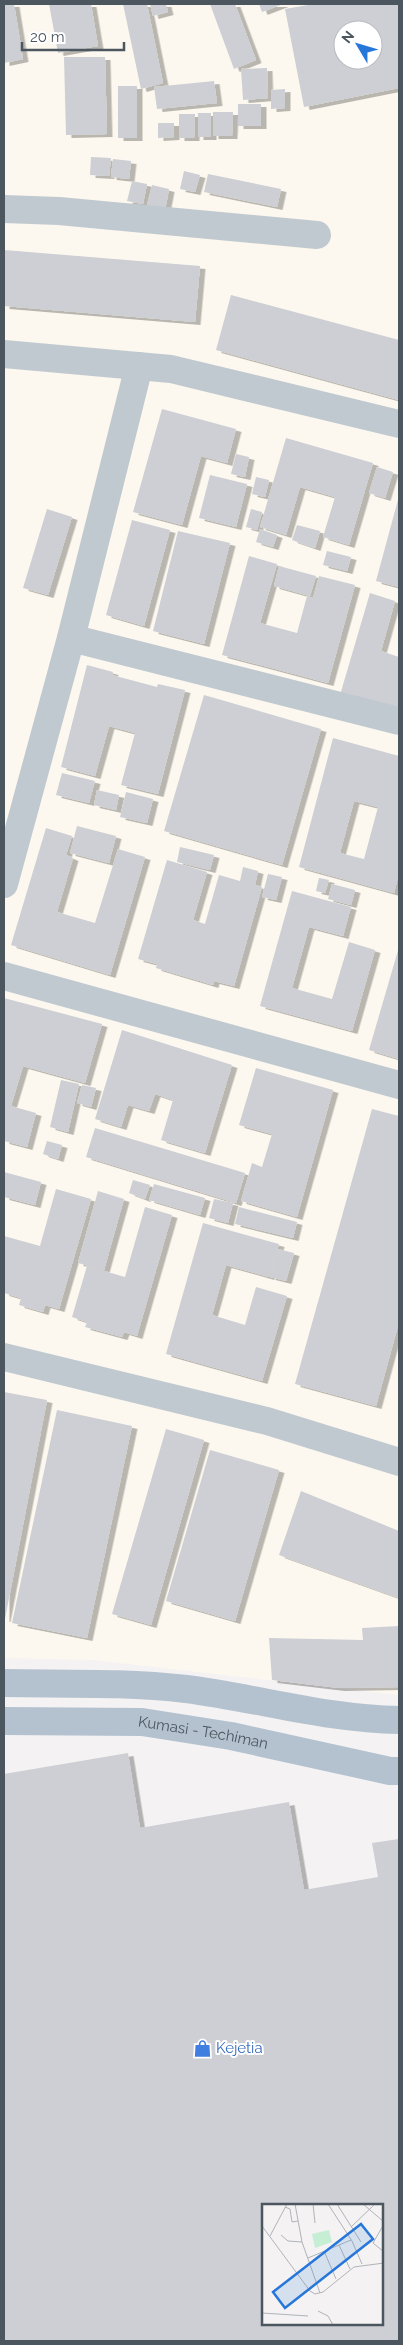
<svg xmlns="http://www.w3.org/2000/svg" width="403" height="2345" viewBox="0 0 403 2345" font-family="Raleway,sans-serif">
<defs>
<filter id="shadow"><feDropShadow dx="5.5" dy="3" stdDeviation="0" flood-color="#0004"/></filter>
</defs>
<rect width="100%" height="100%" fill="#f4f2f3"/>
<path fill="#fcf8ef" fill-rule="evenodd" d="M4 4H399V1695L93 1660 4 1658ZM343 30H373V60H343Z"/>
<g fill="#cdcfd4" fill-rule="evenodd" filter="url(#shadow)">
<polygon points="4,4 14,4 23,59 4,63"/>
<polygon points="49,4 91,4 98,46 58,53"/>
<polygon points="123,4 147,4 163,83 141,89"/>
<polygon points="150,4 166,4 168,12 153,16"/>
<polygon points="210,4 235,4 256,60 234,69"/>
<polygon points="259,4 283,4 262,12"/>
<path d="M314 4H399V88L304 107 285 9ZM343 30H373V60H343Z"/>
<polygon points="64,57 105,57 107,134 66,135"/>
<polygon points="267,68 268,98 243,100 241,69"/>
<polygon points="214,81 217,103 157,109 154,87"/>
<rect x="118" y="86" width="19" height="52"/>
<polygon points="285,89 285,108 271,109 271,90"/>
<rect x="238" y="104" width="23" height="22"/>
<polygon points="213,112 233,112 232,136 213,136"/>
<rect x="198" y="113" width="13" height="24"/>
<polygon points="179,114 195,114 194,138 179,138"/>
<polygon points="158,123 174,123 174,137 158,138"/>
<polygon points="91,157 111,158 109,176 90,175"/>
<polygon points="113,159 131,161 129,179 111,177"/>
<polygon points="184,171 200,175 195,192 180,189"/>
<polygon points="208,174 281,189 277,207 204,192"/>
<polygon points="132,181 147,184 143,204 127,201"/>
<polygon points="152,185 169,189 165,210 147,206"/>
<polygon points="4,250 200,266 195,322 4,306"/>
<polygon points="231,295 399,340 399,400 216,350"/>
<polygon points="162,409 236,429 227,463 201,456 182,525 133,512"/>
<polygon points="286,438 373,463 349,545 323,537 335,497 300,487 286,535 260,527"/>
<polygon points="236,454 249,457 245,477 231,474"/>
<polygon points="377,467 393,472 385,498 369,493"/>
<polygon points="210,475 247,484 236,527 199,518"/>
<polygon points="256,477 269,480 265,497 252,494"/>
<polygon points="399,496 399,587 376,581"/>
<polygon points="47,509 72,517 48,595 23,588"/>
<polygon points="251,509 262,512 257,530 246,527"/>
<polygon points="132,520 170,530 144,626 106,615"/>
<polygon points="297,525 320,531 315,548 292,540"/>
<polygon points="260,529 277,535 273,547 256,542"/>
<polygon points="178,531 230,543 204,644 153,631"/>
<polygon points="327,551 351,557 347,571 323,565"/>
<polygon points="249,556 277,564 260,623 297,633 307,596 313,598 319,576 355,585 328,683 222,655"/>
<polygon points="279,566 316,576 310,596 274,586"/>
<polygon points="370,593 395,601 381,651 399,657 399,712 340,695"/>
<polygon points="87,665 113,672 112,675 157,687 158,684 185,690 158,794 121,785 135,733 109,726 95,776 61,767"/>
<polygon points="204,695 321,729 282,865 164,831"/>
<path d="M333 738 399 756V873L394 893 299 867ZM354 801 378 807 364 859 340 853Z"/>
<polygon points="62,773 95,781 89,803 56,795"/>
<polygon points="97,790 119,795 116,810 94,805"/>
<polygon points="126,792 153,799 147,823 120,817"/>
<polygon points="77,826 116,836 109,863 70,853"/>
<polygon points="46,828 72,836 66,855 73,858 57,912 95,923 118,849 145,857 110,975 11,945"/>
<polygon points="180,847 214,855 210,870 177,862"/>
<polygon points="167,860 207,872 193,920 205,924 219,875 240,881 243,867 258,871 255,885 262,887 234,986 214,981 213,985 156,968 157,964 138,959"/>
<polygon points="268,874 282,877 276,900 262,897"/>
<polygon points="319,878 329,880 325,893 316,891"/>
<polygon points="332,884 355,890 351,905 328,899"/>
<polygon points="292,891 351,907 343,936 309,927 292,988 332,999 349,942 375,950 352,1031 260,1006"/>
<polygon points="399,947 399,1059 369,1050"/>
<polygon points="4,998 102,1024 85,1083 23,1066 11,1106 36,1113 27,1147 4,1141"/>
<polygon points="122,1030 232,1065 205,1153 161,1140 173,1100 155,1094 149,1111 128,1105 121,1127 95,1119"/>
<polygon points="256,1068 333,1090 297,1217 241,1201 252,1163 262,1167 272,1134 239,1125"/>
<polygon points="61,1080 79,1084 68,1132 50,1127"/>
<polygon points="82,1085 96,1088 91,1107 77,1103"/>
<polygon points="372,1109 399,1116 399,1322 376,1406 295,1384"/>
<polygon points="95,1128 245,1173 236,1203 86,1157"/>
<polygon points="47,1141 62,1145 58,1159 43,1154"/>
<polygon points="4,1172 41,1182 35,1205 4,1197"/>
<polygon points="133,1180 150,1185 145,1199 129,1193"/>
<polygon points="154,1184 205,1198 200,1215 149,1200"/>
<polygon points="56,1189 91,1199 59,1309 45,1305 43,1312 19,1305 21,1298 4,1293 4,1236 40,1246"/>
<polygon points="98,1191 124,1199 104,1270 78,1263"/>
<polygon points="214,1199 233,1203 228,1223 209,1218"/>
<polygon points="145,1207 172,1215 137,1336 124,1332 122,1337 85,1327 87,1322 72,1317 87,1266 125,1277"/>
<polygon points="239,1207 297,1222 293,1238 235,1224"/>
<polygon points="203,1223 279,1244 269,1277 226,1265 212,1315 245,1325 256,1287 287,1296 262,1381 166,1354"/>
<polygon points="278,1249 294,1253 286,1281 270,1277"/>
<polygon points="4,1392 47,1400 5,1619 4,1619"/>
<polygon points="57,1410 132,1426 87,1638 12,1623"/>
<polygon points="166,1429 204,1440 151,1625 112,1614"/>
<polygon points="210,1450 279,1470 235,1621 166,1601"/>
<polygon points="301,1491 399,1531 399,1598 279,1555"/>
<polygon points="399,1626 399,1687 339,1688 272,1680 269,1638 363,1640 362,1628"/>
<path d="M128 1753 140 1828 289 1802 304 1890 378 1877 372 1843 399 1839V2341H4V1774ZM263 2205H382V2324H263Z"/>
</g>
<g fill="none" stroke-linecap="round" stroke-linejoin="round">
<g stroke="#c1c9d0" stroke-width="28">
<polyline points="4,209 59,211 317,235"/>
<polyline points="4,354 171,369 399,424"/>
<polyline points="71,638 399,721"/>
<polyline points="4,884 71,638 139,366"/>
<polyline points="4,976 399,1085"/>
<polyline points="4,1357 267,1421 399,1462"/>
</g>
<g stroke="#b4c2cf" stroke-width="28">
<path d="M4 1683C64 1684 126 1682 186 1689 257 1698 327 1719 399 1720"/>
<path id="s1" d="M4 1721 142 1722 231 1736 390 1771H399"/>
</g>
</g>
<defs>
<symbol id="shop-bare" viewBox="-9 -9 18 18"><path d="M-5-2.5h2.3a2.7 3.5 0 0 1 5.4 0H5L5.5 6h-11ZM-1.5-2.5h3a1.5 2.3 0 0 0-3 0Z" fill="#3f7fe0" stroke="#fff" stroke-width="2.5" paint-order="stroke"/></symbol>
</defs>
<g fill-rule="evenodd">
<use href="#shop-bare" x="190" y="2036" width="25" height="25"/>
</g>
<g text-anchor="middle" stroke-width="4" stroke-linejoin="round" paint-order="stroke">
<g font-size="15" fill="#4b565f" stroke="#fff">
<text dy="5" stroke="none"><textPath href="#s1" startOffset="200">Kumasi - Techiman</textPath></text>
</g>
<g font-size="15" fill="#366cbe" stroke="#fff" text-anchor="start">
<text x="216" y="2053">Kejetia</text>
</g>
</g>
<g transform="translate(262 2204)">
<rect width="121" height="121" fill="#f4f2f3"/>
<path d="M67 26 70 38 53 44 50 30Z" fill="#c5eed5"/>
<path fill="none" stroke="#b0b4b8" stroke-width="1" d="M33 0 40 38 58 89M51 0 53 19M66 0 90 37 100 60M75 0 99 38M101 0 122 18M23 3 28 5 30 18 36 17M122 20 111 39 122 48M0 22 48 87 53 90 61 88 92 63 122 59M89 23 113 0M19 31 26 37 40 38M8 32 25 0M77 41 88 65M62 47 74 75M46 54 89 36M56 107 66 112 71 121M0 109 46 112"/>
<path fill="#2776da" fill-opacity="0.15" stroke="#2776da" stroke-width="2.5" d="M99 20 111 35 23 104 11 88Z"/>
<rect width="121" height="121" fill="none" stroke="#4b565f" stroke-width="2.5"/>
</g>
<rect width="403" height="2345" fill="none" stroke="#4b565f" stroke-width="10"/>
<g transform="translate(358 45) rotate(308)"><circle r="24" fill="#ffffff" stroke="#b7bbbf"/>
<path d="M0-4L9 19L0 12L-9 19Z" fill="#2776da"/>
<text y="-8" font-size="14" font-weight="bold" text-anchor="middle" fill="#4b565f">N</text>
</g>
<path d="M22 42v8h102v-8" fill="none" stroke="#4b565f" stroke-width="2.5"/>
<text x="30" y="42" font-size="15" fill="#4b565f" stroke="#ffffff" stroke-width="4" paint-order="stroke">20 m</text>
</svg>
